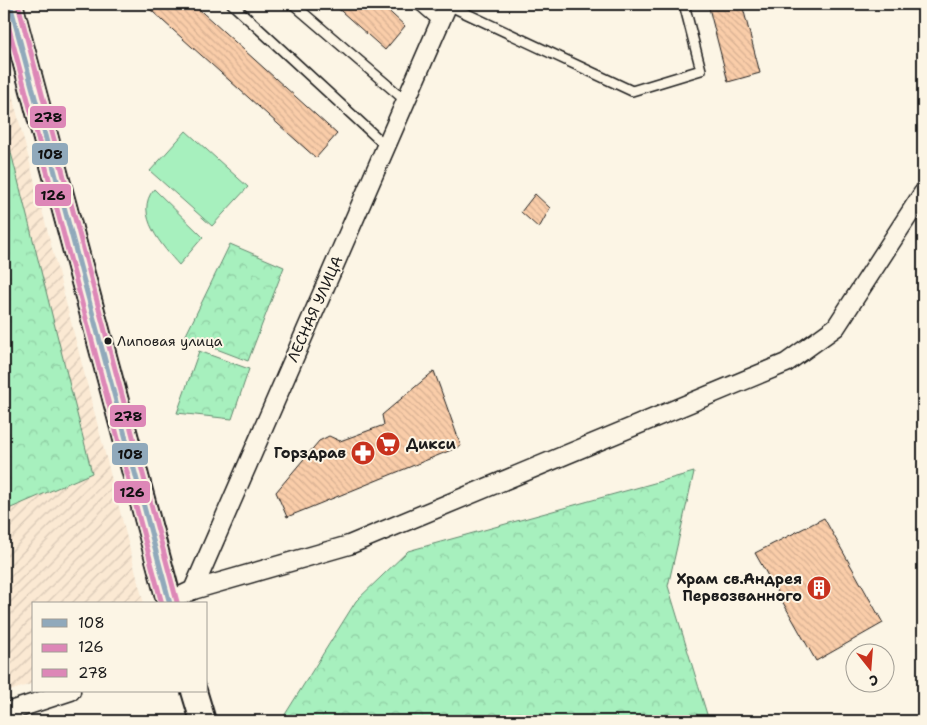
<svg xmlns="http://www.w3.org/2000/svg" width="927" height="725" viewBox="0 0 927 725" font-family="'Shantell Sans',sans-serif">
<defs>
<pattern id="industrial-furrows" width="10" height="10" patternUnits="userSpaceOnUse" patternTransform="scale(1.25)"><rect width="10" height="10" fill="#fbe9d3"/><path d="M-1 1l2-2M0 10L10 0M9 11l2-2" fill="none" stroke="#d7c7b5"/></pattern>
<pattern id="forest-crowns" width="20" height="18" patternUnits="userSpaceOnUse" patternTransform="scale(1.25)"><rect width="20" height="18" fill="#a7f0be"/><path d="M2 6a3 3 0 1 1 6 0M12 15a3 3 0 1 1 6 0" fill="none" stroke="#8fcda3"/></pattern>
<pattern id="building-back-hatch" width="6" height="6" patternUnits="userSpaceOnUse" patternTransform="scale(1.25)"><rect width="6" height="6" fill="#facda9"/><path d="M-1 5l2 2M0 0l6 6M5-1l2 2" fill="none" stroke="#d6af91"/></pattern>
</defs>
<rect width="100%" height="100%" fill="#fcf5e5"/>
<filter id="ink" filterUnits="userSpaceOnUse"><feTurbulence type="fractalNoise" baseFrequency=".02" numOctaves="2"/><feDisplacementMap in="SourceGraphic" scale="10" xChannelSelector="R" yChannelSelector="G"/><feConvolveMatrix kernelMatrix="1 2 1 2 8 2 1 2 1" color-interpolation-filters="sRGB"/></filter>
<g filter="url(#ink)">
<polygon fill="url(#industrial-furrows)" points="4,63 144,604 34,604 34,683 4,693"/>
<g fill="url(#forest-crowns)" stroke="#62866d">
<polygon points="4,125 92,473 4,511"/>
<polygon points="230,244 284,267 248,361 185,337"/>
<polygon points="199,351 249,369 232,419 177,413"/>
<polygon points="694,472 668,586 709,721 281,721 356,601 408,551"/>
</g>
<g fill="#a7f0be" stroke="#62866d">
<polygon points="186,131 248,187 212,226 150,171"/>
<path d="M154 189 203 237 179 265C163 247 133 214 154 189Z"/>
</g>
<g fill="url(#building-back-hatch)" stroke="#1c1c1c">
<polygon points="144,4 193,4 337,134 316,158"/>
<polygon points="333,4 381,4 405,26 385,50"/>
<polygon points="708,4 742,4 760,73 728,82"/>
<polygon points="535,194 550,208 539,228 521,212"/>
<polygon points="434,371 461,446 287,517 276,492 319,441 329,436 340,441 384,425 382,415"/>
<polygon points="824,518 883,623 816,661 755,553"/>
</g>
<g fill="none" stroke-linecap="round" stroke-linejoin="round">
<defs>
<g id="lane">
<polyline points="232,4 386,146"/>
<polyline points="293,4 406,101"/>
<polyline points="418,4 440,23"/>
<polyline points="448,5 632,91 701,70 684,4"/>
</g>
<g id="street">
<polyline points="193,590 349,545 786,363 836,327 923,193"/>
<polyline points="170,601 193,590 448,4"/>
<polyline points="4,713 71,691"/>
</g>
<g id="secondary">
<polyline points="10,4 170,604"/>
<polyline points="194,691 203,721"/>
</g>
</defs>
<use href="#lane" stroke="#1c1c1c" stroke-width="12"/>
<use href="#street" stroke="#1c1c1c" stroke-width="21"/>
<use href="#secondary" stroke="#1c1c1c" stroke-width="28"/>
<use href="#lane" stroke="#fcf5e5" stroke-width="9"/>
<use href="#street" stroke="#fcf5e5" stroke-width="18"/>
<use href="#secondary" stroke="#fcf5e5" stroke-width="24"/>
<defs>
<polyline id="bus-1" points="10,4 170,604"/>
<polyline id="bus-2" points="4,10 162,604"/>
<polyline id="bus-3" points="18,4 177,602"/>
</defs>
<use href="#bus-1" stroke="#fcf5e5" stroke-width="9"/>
<use href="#bus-2" stroke="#fcf5e5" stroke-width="9"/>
<use href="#bus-3" stroke="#fcf5e5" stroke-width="9"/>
<use href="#bus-1" stroke="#90a9bb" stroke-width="5"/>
<use href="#bus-2" stroke="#dd87b7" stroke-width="5"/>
<use href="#bus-3" stroke="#dd87b7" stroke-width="5"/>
</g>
</g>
<defs>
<symbol id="supermarket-disc" viewBox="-11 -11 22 22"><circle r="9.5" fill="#c8321e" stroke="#fcf5e5"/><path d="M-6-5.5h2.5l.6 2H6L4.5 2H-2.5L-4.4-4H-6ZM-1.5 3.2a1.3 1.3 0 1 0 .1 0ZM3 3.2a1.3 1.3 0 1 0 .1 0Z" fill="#fff"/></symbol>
<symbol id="pharmacy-disc" viewBox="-11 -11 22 22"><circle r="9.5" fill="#c8321e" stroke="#fcf5e5"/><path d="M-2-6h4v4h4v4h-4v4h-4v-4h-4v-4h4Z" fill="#fff"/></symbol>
<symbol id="building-disc" viewBox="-11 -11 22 22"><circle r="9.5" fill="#c8321e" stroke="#fcf5e5"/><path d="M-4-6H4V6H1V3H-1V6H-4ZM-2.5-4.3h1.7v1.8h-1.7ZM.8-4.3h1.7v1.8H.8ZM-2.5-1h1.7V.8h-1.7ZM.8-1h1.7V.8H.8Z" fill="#fff"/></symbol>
</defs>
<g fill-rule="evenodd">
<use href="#supermarket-disc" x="374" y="430" width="28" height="28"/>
<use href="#pharmacy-disc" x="349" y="439" width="28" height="28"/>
<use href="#building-disc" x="805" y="574" width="28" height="28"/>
</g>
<circle fill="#1c1c1c" stroke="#fcf5e5" stroke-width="2" cx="108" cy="341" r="4.5"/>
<g text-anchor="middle" stroke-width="4" stroke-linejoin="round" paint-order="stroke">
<g font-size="14" fill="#1c1c1c" stroke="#fcf5e5" text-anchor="start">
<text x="117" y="346">Липовая улица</text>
</g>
<g font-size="15" fill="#1c1c1c" stroke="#fcf5e5">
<text transform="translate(315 309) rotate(-66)" y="5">ЛЕСНАЯ УЛИЦА</text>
</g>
<g font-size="15" font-weight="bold" fill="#1c1c1c" stroke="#fcf5e5" text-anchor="end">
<text x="406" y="449" text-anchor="start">Дикси</text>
<text x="346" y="458">Горздрав</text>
<text x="802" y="584">Храм св.Андрея<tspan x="802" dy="17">Первозванного</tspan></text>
</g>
</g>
<g stroke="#fcf5e5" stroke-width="2">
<rect x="29" y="105" width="38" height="24" rx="5" fill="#dd87b7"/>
<rect x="31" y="142" width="38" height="24" rx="5" fill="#90a9bb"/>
<rect x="34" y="183" width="38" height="24" rx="5" fill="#dd87b7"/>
<rect x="109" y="404" width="38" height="24" rx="5" fill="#dd87b7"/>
<rect x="111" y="442" width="38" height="24" rx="5" fill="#90a9bb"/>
<rect x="113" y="480" width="38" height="24" rx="5" fill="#dd87b7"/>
</g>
<g font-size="14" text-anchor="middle" font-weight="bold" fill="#111">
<text x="48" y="122">278</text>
<text x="50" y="159">108</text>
<text x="53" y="200">126</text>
<text x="128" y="421">278</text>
<text x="130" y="459">108</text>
<text x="132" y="497">126</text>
</g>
<rect width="927" height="725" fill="none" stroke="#fcf5e5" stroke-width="20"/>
<rect x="10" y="10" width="907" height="705" fill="none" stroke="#1c1c1c" stroke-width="2" filter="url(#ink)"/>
<rect x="32" y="602" width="175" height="90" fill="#fcf5e5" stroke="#a29e95"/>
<rect x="42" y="619" width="25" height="8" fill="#90a9bb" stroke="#a29e95"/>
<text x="78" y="628" font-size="15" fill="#1c1c1c">108</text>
<rect x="42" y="644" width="25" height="8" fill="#dd87b7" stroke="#a29e95"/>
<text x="78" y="652" font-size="15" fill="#1c1c1c">126</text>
<rect x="42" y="669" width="25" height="8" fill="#dd87b7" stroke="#a29e95"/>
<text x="78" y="678" font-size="15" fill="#1c1c1c">278</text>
<g transform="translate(870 668) rotate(163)"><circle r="24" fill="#fcf5e5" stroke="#a29e95"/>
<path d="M0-4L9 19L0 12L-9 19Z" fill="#c8321e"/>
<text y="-8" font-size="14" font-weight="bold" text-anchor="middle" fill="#1c1c1c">С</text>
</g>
</svg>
